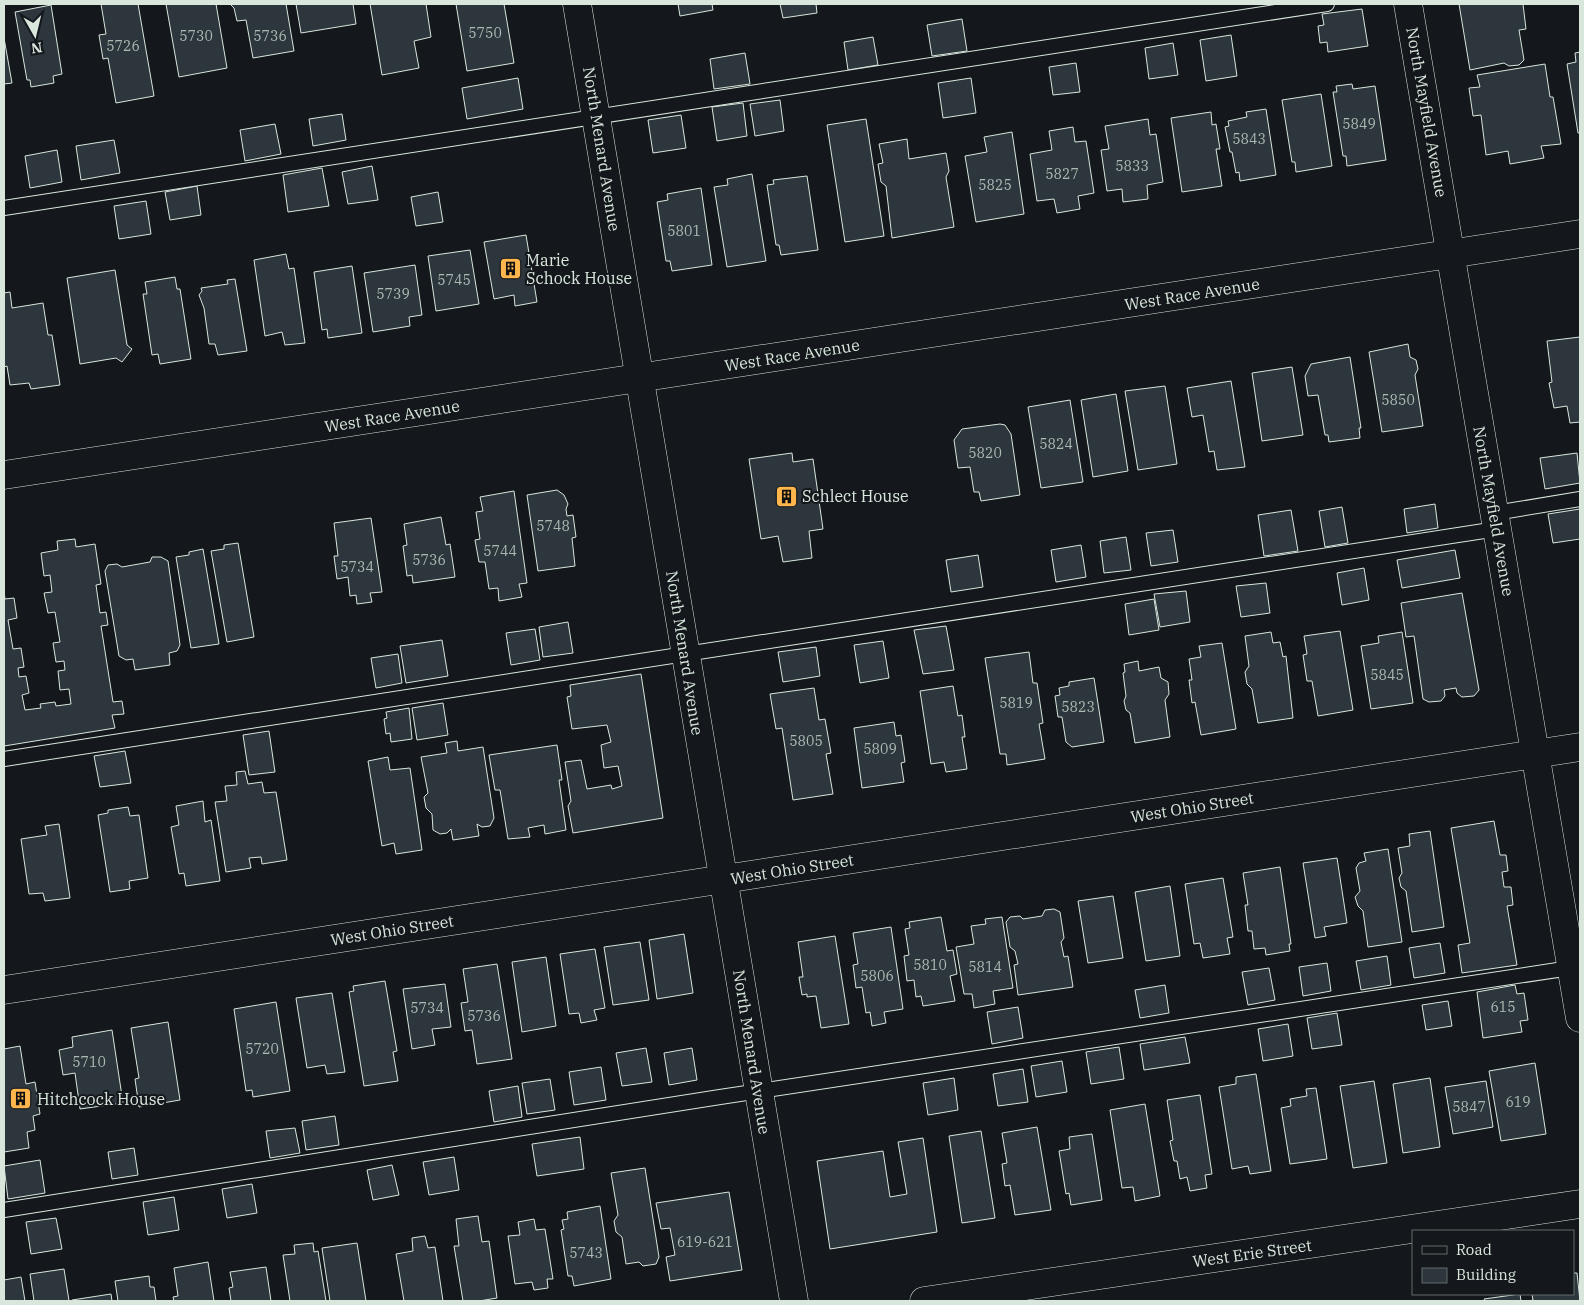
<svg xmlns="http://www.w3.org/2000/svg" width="1584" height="1305" viewBox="0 0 1584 1305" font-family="'IBM Plex Serif',serif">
<rect width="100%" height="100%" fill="#14181c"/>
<g fill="#2c363c" stroke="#d8e6dc">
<polygon points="101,4 138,4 154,96 116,103 108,58 103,59 99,35 106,34"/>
<polygon points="166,4 216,4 227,68 179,77"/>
<polygon points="230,4 286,4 294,51 253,58 246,20 237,21 234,8"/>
<polygon points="296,4 353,4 356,24 301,33"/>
<polygon points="370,4 426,4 431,37 414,41 419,68 382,75"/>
<polygon points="456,4 504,4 514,63 467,71"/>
<polygon points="678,4 712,4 713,10 680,16"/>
<polygon points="780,4 816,4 817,13 783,18"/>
<polygon points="1459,4 1523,4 1526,29 1519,30 1524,60 1519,65 1509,66 1504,63 1470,70"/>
<polygon points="51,5 62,74 53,76 54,83 31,87 30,80 27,80 15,12"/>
<polygon points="1362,9 1368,46 1328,52 1327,42 1320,43 1318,26 1324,25 1322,14"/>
<polygon points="962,19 967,51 932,56 927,25"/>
<polygon points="1231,35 1237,76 1206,81 1200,40"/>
<polygon points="873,37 878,65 848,70 844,42"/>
<polygon points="4,38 12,83 4,84"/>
<polygon points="1173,43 1178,75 1149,79 1145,48"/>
<polygon points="1580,52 1580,133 1578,133 1567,64 1576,62 1575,53"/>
<polygon points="745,53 750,84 714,89 710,59"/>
<polygon points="1076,63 1080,92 1053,95 1049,67"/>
<polygon points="1545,64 1550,97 1553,97 1561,144 1541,146 1544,158 1510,164 1508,151 1486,155 1481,115 1473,116 1469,88 1480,87 1477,75"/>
<polygon points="518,78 523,109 467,119 462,88"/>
<polygon points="971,78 976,113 943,118 938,83"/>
<polygon points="1352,84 1353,89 1375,86 1386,160 1347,166 1346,156 1343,156 1333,92 1337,92 1336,86"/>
<polygon points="1321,94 1332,166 1296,172 1295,162 1292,162 1282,100"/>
<polygon points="780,100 784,131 755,136 750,104"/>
<polygon points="743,103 747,136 717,141 712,107"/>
<polygon points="1266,109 1276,175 1240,181 1239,172 1236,173 1232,152 1230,152 1225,127 1229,126 1228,121 1247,117 1246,112"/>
<polygon points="1211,112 1212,125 1216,124 1220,149 1216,149 1222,186 1182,192 1171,118"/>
<polygon points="342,114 346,140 313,146 309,119"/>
<polygon points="681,115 686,148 653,153 648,120"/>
<polygon points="866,119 884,236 845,242 827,125"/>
<polygon points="1148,119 1150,135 1156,134 1163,182 1147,185 1148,199 1123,202 1122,189 1107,191 1101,150 1109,149 1105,126"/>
<polygon points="275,124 281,154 245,161 240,130"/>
<polygon points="1073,127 1075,142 1086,141 1094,193 1078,196 1080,209 1057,213 1054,199 1037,201 1030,154 1052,150 1049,131"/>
<polygon points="1012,132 1024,214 976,222 965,156 987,152 984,137"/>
<polygon points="907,139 909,159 946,153 949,171 946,177 954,227 892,238 886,186 881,182 878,164 883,163 879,144"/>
<polygon points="114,140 120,173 81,180 76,146"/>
<polygon points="57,150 62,182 30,188 25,156"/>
<polygon points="372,166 378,200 348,204 342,172"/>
<polygon points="322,168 329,206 288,212 283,175"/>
<polygon points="752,174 766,261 727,267 714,187 728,185 727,179"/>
<polygon points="807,176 818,250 781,255 779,245 776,245 767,185 774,184 773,180"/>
<polygon points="197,186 201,215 170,220 165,192"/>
<polygon points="701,188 712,265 672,271 670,261 666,261 657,202 668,200 667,194"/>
<polygon points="438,192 443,222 416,226 411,197"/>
<polygon points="146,201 151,234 119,239 114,206"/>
<polygon points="526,235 537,302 515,306 514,295 494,299 484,242"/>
<polygon points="470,250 479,304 436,311 428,256"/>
<polygon points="286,254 289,269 294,268 305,343 285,345 282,332 265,336 254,260"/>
<polygon points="415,265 422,315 409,317 410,326 373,332 364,273"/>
<polygon points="352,266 362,333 328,338 327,329 322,330 314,272"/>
<polygon points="115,270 127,345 132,349 122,362 116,358 80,364 67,278"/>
<polygon points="175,277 177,289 180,289 191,359 160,364 158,354 152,355 143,294 147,294 145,282"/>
<polygon points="235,279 247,351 218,355 215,344 209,344 204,308 199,295 202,291 201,288 228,284 227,280"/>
<polygon points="10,292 12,308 43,303 48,335 52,335 60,385 31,389 29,383 10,385 7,366 4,367 4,293"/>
<polygon points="1580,337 1580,422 1570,423 1567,406 1554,408 1549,383 1552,382 1547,341"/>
<polygon points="1408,344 1410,357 1416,360 1418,369 1415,375 1423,426 1382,432 1369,352"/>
<polygon points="1350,357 1361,428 1359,428 1360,438 1329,442 1328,435 1325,435 1318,395 1308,396 1305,376 1311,364"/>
<polygon points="1292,367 1303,435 1262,441 1252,373"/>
<polygon points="1231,381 1245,467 1217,470 1214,451 1209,452 1203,415 1192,417 1187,388"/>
<polygon points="1165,386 1177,464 1138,470 1125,391"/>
<polygon points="1116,394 1128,471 1093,477 1081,400"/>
<polygon points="1070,400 1083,482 1041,488 1028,407"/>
<polygon points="1000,424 1005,425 1011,434 1020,495 981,501 979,492 974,492 970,467 958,468 954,440 962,429"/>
<polygon points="792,453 793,462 813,459 823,529 809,531 812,558 783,562 778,536 761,539 749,459"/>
<polygon points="1577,453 1580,483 1545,489 1540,458"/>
<polygon points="557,490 564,495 568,504 566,509 567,516 573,515 576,537 572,538 575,566 538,571 527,495"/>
<polygon points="514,491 527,583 519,584 522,597 499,601 498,588 489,589 485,562 479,562 475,540 480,539 476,512 483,511 480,497"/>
<polygon points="1435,504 1438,528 1407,533 1404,509"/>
<polygon points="1342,507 1348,543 1325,547 1319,511"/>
<polygon points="1580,509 1580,539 1553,543 1548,514"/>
<polygon points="1291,510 1298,551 1264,556 1258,515"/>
<polygon points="441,517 446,545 450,544 455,577 413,583 412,575 407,576 403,546 407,545 404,524"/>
<polygon points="371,518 382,592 370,593 372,602 357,604 356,595 350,596 348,577 337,579 334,556 338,556 334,523"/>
<polygon points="1173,530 1178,562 1151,566 1146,533"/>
<polygon points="1126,537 1131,570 1104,573 1100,541"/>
<polygon points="75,539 76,547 95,544 101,584 96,585 100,613 106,612 108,625 101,626 113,702 122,701 124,714 112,715 115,728 4,746 4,591 5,599 14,598 17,618 8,620 13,649 21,648 24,667 18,668 19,677 26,676 29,693 22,695 25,710 41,708 40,704 55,702 56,706 71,704 69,689 60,690 58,671 65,670 64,661 56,662 53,643 60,642 55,612 48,613 44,593 52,592 50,575 44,576 41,553 58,550 57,541"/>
<polygon points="238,543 254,637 227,642 211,551 224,549 224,545"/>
<polygon points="1081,545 1086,577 1056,582 1051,550"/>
<polygon points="203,549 219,644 191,648 176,557 189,555 189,552"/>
<polygon points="1455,550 1460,578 1402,588 1397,560"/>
<polygon points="978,555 983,587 951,592 946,560"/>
<polygon points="152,557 161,557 168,561 180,645 177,651 169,653 170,665 135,670 133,659 126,660 119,656 105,571 108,565 117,564 122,567 150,562"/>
<polygon points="1364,568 1369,600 1342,605 1337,573"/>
<polygon points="1266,583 1270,613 1241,617 1236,586"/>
<polygon points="1186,591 1190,622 1160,627 1154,594"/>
<polygon points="1462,593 1479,690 1474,696 1462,697 1457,693 1456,688 1444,690 1445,696 1441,701 1429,702 1423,699 1414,636 1406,637 1401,603"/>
<polygon points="1154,599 1159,630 1129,635 1125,604"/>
<polygon points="568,622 573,653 543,657 539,627"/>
<polygon points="946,626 954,670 923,674 914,630"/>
<polygon points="535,629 540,660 511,665 506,633"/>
<polygon points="1340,631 1353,710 1318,716 1312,681 1307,681 1303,655 1307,654 1304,636"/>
<polygon points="1271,632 1273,643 1280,642 1283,657 1286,656 1293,718 1258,723 1252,689 1247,684 1245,672 1249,666 1245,636"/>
<polygon points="1402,632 1413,703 1371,709 1361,646 1379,643 1378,636"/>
<polygon points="442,640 448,676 406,683 400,646"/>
<polygon points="883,641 889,678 860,683 854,645"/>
<polygon points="1222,643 1236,729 1201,735 1195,702 1192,703 1189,680 1192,680 1189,659 1201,657 1199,646"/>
<polygon points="816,647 820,676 783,682 778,652"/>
<polygon points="1029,652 1033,683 1037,683 1043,723 1039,724 1045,759 1007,765 1006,754 1000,754 985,658"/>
<polygon points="398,654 402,683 376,688 371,658"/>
<polygon points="1138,661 1139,671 1159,667 1161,678 1168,682 1169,694 1165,700 1170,737 1135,743 1130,713 1126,710 1124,701 1126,696 1123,673 1125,672 1124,664"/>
<polygon points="641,674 663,818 573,833 568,806 571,801 565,762 581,760 587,789 611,785 612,789 622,786 618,766 604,768 601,745 611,742 607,725 572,729 567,697 571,696 570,685"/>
<polygon points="1094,678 1104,742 1072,747 1066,742 1062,717 1058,717 1055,696 1060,695 1059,688 1069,686 1069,682"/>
<polygon points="953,686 958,716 962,715 965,737 962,737 967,769 946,772 944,762 931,764 920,691"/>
<polygon points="814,688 819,720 825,719 831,753 826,754 833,794 793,800 782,728 776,729 770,694"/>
<polygon points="443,703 448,735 417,740 412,708"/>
<polygon points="409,708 412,739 391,742 390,733 386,734 384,719 387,718 386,712"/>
<polygon points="894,722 896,736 901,735 905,762 901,763 904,782 862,788 854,728"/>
<polygon points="269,731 275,772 249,775 243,735"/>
<polygon points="457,741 458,751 483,747 494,818 490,826 482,827 477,824 479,836 453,840 451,829 447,833 440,834 433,830 432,814 426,808 424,797 428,793 421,757 447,753 445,743"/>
<polygon points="557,745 562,780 559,780 566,830 545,834 544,825 528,828 530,837 508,839 500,790 495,790 489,755"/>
<polygon points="125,751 131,783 100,787 94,756"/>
<polygon points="388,757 390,770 410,768 422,850 396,854 394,843 382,846 368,761"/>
<polygon points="245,771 248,784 262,782 264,793 276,792 287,860 262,864 261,857 249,858 251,868 226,872 215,802 227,801 225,786 237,785 236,772"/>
<polygon points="203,801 205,822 211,820 220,881 186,886 184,873 179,874 171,827 179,825 176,806"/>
<polygon points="128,807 130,816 139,815 148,878 129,881 130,889 110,892 98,815 108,813 108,810"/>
<polygon points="1494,821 1500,855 1506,855 1508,871 1502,872 1504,887 1511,887 1513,905 1507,906 1517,965 1462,973 1458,945 1470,943 1451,828"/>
<polygon points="59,824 70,898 45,901 43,893 29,894 21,839 47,835 45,826"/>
<polygon points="1430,831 1444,927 1412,932 1406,891 1401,887 1399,878 1402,873 1398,848 1410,846 1409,834"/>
<polygon points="1388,849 1402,942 1368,947 1363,911 1358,906 1355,897 1360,891 1356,868 1359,863 1366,861 1364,853"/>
<polygon points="1337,858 1347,923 1324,927 1326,936 1315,938 1303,863"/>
<polygon points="1280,867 1291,944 1289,944 1290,951 1266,955 1265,948 1254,949 1252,931 1248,931 1245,905 1248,905 1243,873"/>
<polygon points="1223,878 1233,937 1227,938 1230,954 1203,958 1200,943 1194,944 1185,884"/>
<polygon points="1170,886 1180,956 1146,961 1135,892"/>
<polygon points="1113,896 1123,958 1088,963 1078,901"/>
<polygon points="1054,909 1060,912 1064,938 1061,942 1064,957 1068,956 1073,987 1018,995 1014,965 1018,964 1015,951 1010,947 1006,922 1010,917 1020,916 1023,919 1042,916 1045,910"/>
<polygon points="941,917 947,951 953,950 957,974 950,976 955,1001 923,1006 921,996 916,997 914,980 907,981 904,956 909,955 905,929 910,928 909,922"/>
<polygon points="1002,917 1013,988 993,991 995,1004 974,1008 972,994 964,994 956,947 974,944 971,926 986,924 985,919"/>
<polygon points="891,927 903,1009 884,1012 886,1023 872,1026 870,1012 866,1013 862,987 856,988 853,965 858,964 853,933"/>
<polygon points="684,934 693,993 657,999 649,940"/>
<polygon points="835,936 849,1024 821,1028 816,996 807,997 807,994 802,995 799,977 803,977 798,942"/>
<polygon points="640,942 649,1000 613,1005 604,947"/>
<polygon points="1440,943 1445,973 1414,978 1409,948"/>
<polygon points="595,949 605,1008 594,1010 597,1020 581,1023 579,1013 569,1014 560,954"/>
<polygon points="1387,956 1391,985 1361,990 1356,961"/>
<polygon points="546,957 556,1026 522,1032 512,962"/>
<polygon points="1327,963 1331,991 1303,996 1299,967"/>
<polygon points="497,964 512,1059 477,1064 472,1030 465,1031 461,1003 468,1002 463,969"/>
<polygon points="1269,968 1275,1000 1248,1005 1242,972"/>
<polygon points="385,981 397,1051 393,1052 398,1081 364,1086 349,992 354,991 353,986"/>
<polygon points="445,984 451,1027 432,1029 435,1045 412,1049 403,989"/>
<polygon points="1165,985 1169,1013 1140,1018 1135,990"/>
<polygon points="1515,985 1517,994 1524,993 1528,1020 1520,1021 1522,1032 1483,1038 1477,992"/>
<polygon points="332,993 345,1072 327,1074 325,1065 307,1068 296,998"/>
<polygon points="1448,1001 1452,1026 1426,1030 1422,1005"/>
<polygon points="276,1002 290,1091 253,1097 252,1090 246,1091 234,1009"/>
<polygon points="1018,1007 1023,1038 992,1044 987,1012"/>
<polygon points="1337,1013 1342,1045 1312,1049 1307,1018"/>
<polygon points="168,1022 180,1100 139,1107 135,1079 139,1078 131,1028"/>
<polygon points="1288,1024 1293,1056 1263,1061 1258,1029"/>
<polygon points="112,1030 123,1103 80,1109 75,1073 63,1075 59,1050 73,1047 72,1037"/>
<polygon points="1185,1037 1190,1063 1144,1070 1140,1044"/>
<polygon points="20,1046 26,1084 35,1082 40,1114 33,1116 35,1130 27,1132 29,1148 4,1152 4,1049"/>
<polygon points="1119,1047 1124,1079 1091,1084 1086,1052"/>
<polygon points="646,1048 652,1082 622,1086 616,1053"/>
<polygon points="692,1048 697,1080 669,1085 664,1053"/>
<polygon points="1062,1061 1067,1092 1036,1097 1031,1066"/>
<polygon points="1535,1063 1546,1134 1501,1141 1489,1071"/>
<polygon points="601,1067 606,1100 574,1105 569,1072"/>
<polygon points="1023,1069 1028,1102 998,1106 993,1074"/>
<polygon points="1256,1074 1271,1171 1250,1174 1248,1166 1232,1169 1219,1087 1236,1084 1236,1077"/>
<polygon points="954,1078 958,1110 928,1115 923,1083"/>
<polygon points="1430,1078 1440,1147 1403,1153 1393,1084"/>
<polygon points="550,1079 555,1110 527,1114 522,1083"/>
<polygon points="1374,1081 1387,1163 1353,1168 1340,1086"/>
<polygon points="1486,1081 1493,1127 1453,1134 1445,1087"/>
<polygon points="518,1086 522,1117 494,1122 489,1091"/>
<polygon points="1316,1088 1327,1159 1290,1164 1281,1108 1291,1106 1290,1099 1307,1096 1306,1089"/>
<polygon points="1200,1095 1212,1174 1205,1175 1207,1188 1190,1191 1187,1177 1180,1179 1177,1161 1174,1161 1170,1141 1173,1140 1167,1100"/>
<polygon points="1145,1104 1160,1196 1135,1201 1133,1187 1122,1188 1110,1110"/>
<polygon points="335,1116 339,1145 306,1150 302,1121"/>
<polygon points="1037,1127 1051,1210 1015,1215 1010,1185 1005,1186 1002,1164 1007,1163 1002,1133"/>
<polygon points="295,1128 300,1153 270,1158 266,1131"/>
<polygon points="981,1131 995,1218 962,1223 949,1136"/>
<polygon points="1092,1134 1102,1200 1071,1205 1069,1193 1066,1194 1059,1151 1070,1149 1069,1137"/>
<polygon points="580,1137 584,1169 537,1176 532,1144"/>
<polygon points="923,1138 937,1232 830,1249 817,1161 883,1151 890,1197 907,1194 898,1142"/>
<polygon points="134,1148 138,1175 112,1179 108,1152"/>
<polygon points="454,1157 459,1190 429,1195 423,1162"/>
<polygon points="40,1160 45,1193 8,1199 4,1166"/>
<polygon points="392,1165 399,1195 373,1200 367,1170"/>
<polygon points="645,1168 659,1257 656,1264 643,1266 639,1262 626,1264 622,1237 616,1232 614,1221 618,1215 611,1173"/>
<polygon points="252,1184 257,1213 227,1218 222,1189"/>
<polygon points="729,1192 742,1270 670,1281 666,1257 675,1255 670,1228 661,1229 656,1203"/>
<polygon points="174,1197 179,1230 148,1235 143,1202"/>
<polygon points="600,1206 611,1279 574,1286 572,1276 568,1276 561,1230 564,1229 562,1220 568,1219 567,1212"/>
<polygon points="478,1216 482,1242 489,1241 497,1298 479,1301 463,1301 454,1246 459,1246 456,1219"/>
<polygon points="56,1218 62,1249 31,1254 26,1222"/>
<polygon points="534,1219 536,1230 545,1229 553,1279 547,1279 548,1288 534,1290 532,1282 515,1284 508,1236 520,1235 518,1222"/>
<polygon points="425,1236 428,1248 435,1247 443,1301 404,1301 396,1254 413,1251 412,1238"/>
<polygon points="313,1243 314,1252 318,1251 326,1301 290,1301 283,1255 295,1254 294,1245"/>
<polygon points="357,1243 366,1301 330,1301 322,1248"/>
<polygon points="208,1262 214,1301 174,1301 173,1297 178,1296 174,1268"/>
<polygon points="266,1267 271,1301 231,1301 229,1288 233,1287 230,1272"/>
<polygon points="64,1269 69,1301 34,1301 30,1274"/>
<polygon points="1573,1273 1577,1273 1580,1301 1529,1301 1533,1300 1532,1294 1573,1294"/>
<polygon points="149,1276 150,1287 154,1287 156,1301 118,1301 115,1281"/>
<polygon points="21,1277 25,1301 4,1301 4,1280"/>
<polygon points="111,1294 112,1301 72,1301 72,1300"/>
<polygon points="1520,1294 1521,1301 1485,1301 1484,1299"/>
</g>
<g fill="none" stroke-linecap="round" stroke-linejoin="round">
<defs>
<g id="service">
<polyline points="4,208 1327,4"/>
<polyline points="1495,513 1580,499"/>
<polyline points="4,759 1497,529"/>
<polyline points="4,1210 720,1097 1577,967"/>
</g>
<g id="minor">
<polyline points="577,4 794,1301"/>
<polyline points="1408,4 1580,1018"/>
<polyline points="4,475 1580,234"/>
<polyline points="4,990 1580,747"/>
<polyline points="924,1301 1580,1204"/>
</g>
</defs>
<use href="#service" stroke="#d8e6dc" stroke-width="16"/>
<use href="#minor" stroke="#d8e6dc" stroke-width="29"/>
<use href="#service" stroke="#14181c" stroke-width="14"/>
<use href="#minor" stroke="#14181c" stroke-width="28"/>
</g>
<defs>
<symbol id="building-square" viewBox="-11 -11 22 22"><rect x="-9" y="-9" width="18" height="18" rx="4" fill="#ffb74d" stroke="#14181c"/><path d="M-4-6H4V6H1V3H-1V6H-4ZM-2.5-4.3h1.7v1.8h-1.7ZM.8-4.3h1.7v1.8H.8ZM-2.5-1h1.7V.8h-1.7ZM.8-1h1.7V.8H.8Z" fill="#111"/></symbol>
</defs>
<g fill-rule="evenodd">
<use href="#building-square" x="498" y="256" width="25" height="25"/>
<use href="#building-square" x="774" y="484" width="25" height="25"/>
<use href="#building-square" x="8" y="1086" width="25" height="25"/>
</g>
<g text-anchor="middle" stroke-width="4" stroke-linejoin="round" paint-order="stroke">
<g font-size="14" fill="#adbab4">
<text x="485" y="38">5750</text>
<text x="196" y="41">5730</text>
<text x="270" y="41">5736</text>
<text x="123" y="51">5726</text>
<text x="1359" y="129">5849</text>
<text x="1249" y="144">5843</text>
<text x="1132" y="171">5833</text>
<text x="1062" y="179">5827</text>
<text x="995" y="190">5825</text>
<text x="684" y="236">5801</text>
<text x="454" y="285">5745</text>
<text x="393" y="299">5739</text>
<text x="1398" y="405">5850</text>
<text x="1056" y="449">5824</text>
<text x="985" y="458">5820</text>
<text x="553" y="531">5748</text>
<text x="500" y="556">5744</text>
<text x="429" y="565">5736</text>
<text x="357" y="572">5734</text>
<text x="1387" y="680">5845</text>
<text x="1016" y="708">5819</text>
<text x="1078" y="712">5823</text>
<text x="806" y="746">5805</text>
<text x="880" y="754">5809</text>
<text x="930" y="970">5810</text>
<text x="985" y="972">5814</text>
<text x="877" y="981">5806</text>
<text x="1503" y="1012">615</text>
<text x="427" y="1013">5734</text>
<text x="484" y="1021">5736</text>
<text x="262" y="1054">5720</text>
<text x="89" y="1067">5710</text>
<text x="1518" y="1107">619</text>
<text x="1469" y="1112">5847</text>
<text x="705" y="1247">619-621</text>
<text x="586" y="1258">5743</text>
</g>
<g font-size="16" fill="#d8e6dc" stroke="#14181c">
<text transform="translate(1427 112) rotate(80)" y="6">North Mayfield Avenue</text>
<text transform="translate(602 149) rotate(81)" y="6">North Menard Avenue</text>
<text transform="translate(1192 294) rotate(-9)" y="6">West Race Avenue</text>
<text transform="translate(792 355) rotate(-9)" y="6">West Race Avenue</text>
<text transform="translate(392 416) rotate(-9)" y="6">West Race Avenue</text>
<text transform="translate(1494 511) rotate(80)" y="6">North Mayfield Avenue</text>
<text transform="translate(685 653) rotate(81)" y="6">North Menard Avenue</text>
<text transform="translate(1192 807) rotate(-9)" y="6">West Ohio Street</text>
<text transform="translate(792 869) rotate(-9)" y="6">West Ohio Street</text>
<text transform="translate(392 930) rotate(-9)" y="6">West Ohio Street</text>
<text transform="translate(752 1052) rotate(81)" y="6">North Menard Avenue</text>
<text transform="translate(1252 1253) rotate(-8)" y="6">West Erie Street</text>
</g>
<g font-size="16" fill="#d8e6dc" stroke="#14181c" text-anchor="start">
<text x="526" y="266">Marie<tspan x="526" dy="18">Schock House</tspan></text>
<text x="802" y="502">Schlect House</text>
<text x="37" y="1105">Hitchcock House</text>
</g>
</g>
<rect width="1584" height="1305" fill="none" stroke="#d8e6dc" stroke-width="10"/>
<rect x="1412" y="1230" width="162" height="65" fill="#14181c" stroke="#626a69"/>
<rect x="1422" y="1246" width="25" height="8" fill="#14181c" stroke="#626a69"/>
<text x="1456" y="1255" font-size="15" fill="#d8e6dc">Road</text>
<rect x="1422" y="1268" width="25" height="15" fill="#2c363c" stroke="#626a69"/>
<text x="1456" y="1280" font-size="15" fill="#d8e6dc">Building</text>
<g transform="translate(35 35) rotate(172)" stroke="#14181c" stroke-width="4" paint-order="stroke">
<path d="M0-4L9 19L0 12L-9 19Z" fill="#d8e6dc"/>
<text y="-8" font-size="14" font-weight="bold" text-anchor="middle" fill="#d8e6dc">N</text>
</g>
</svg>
